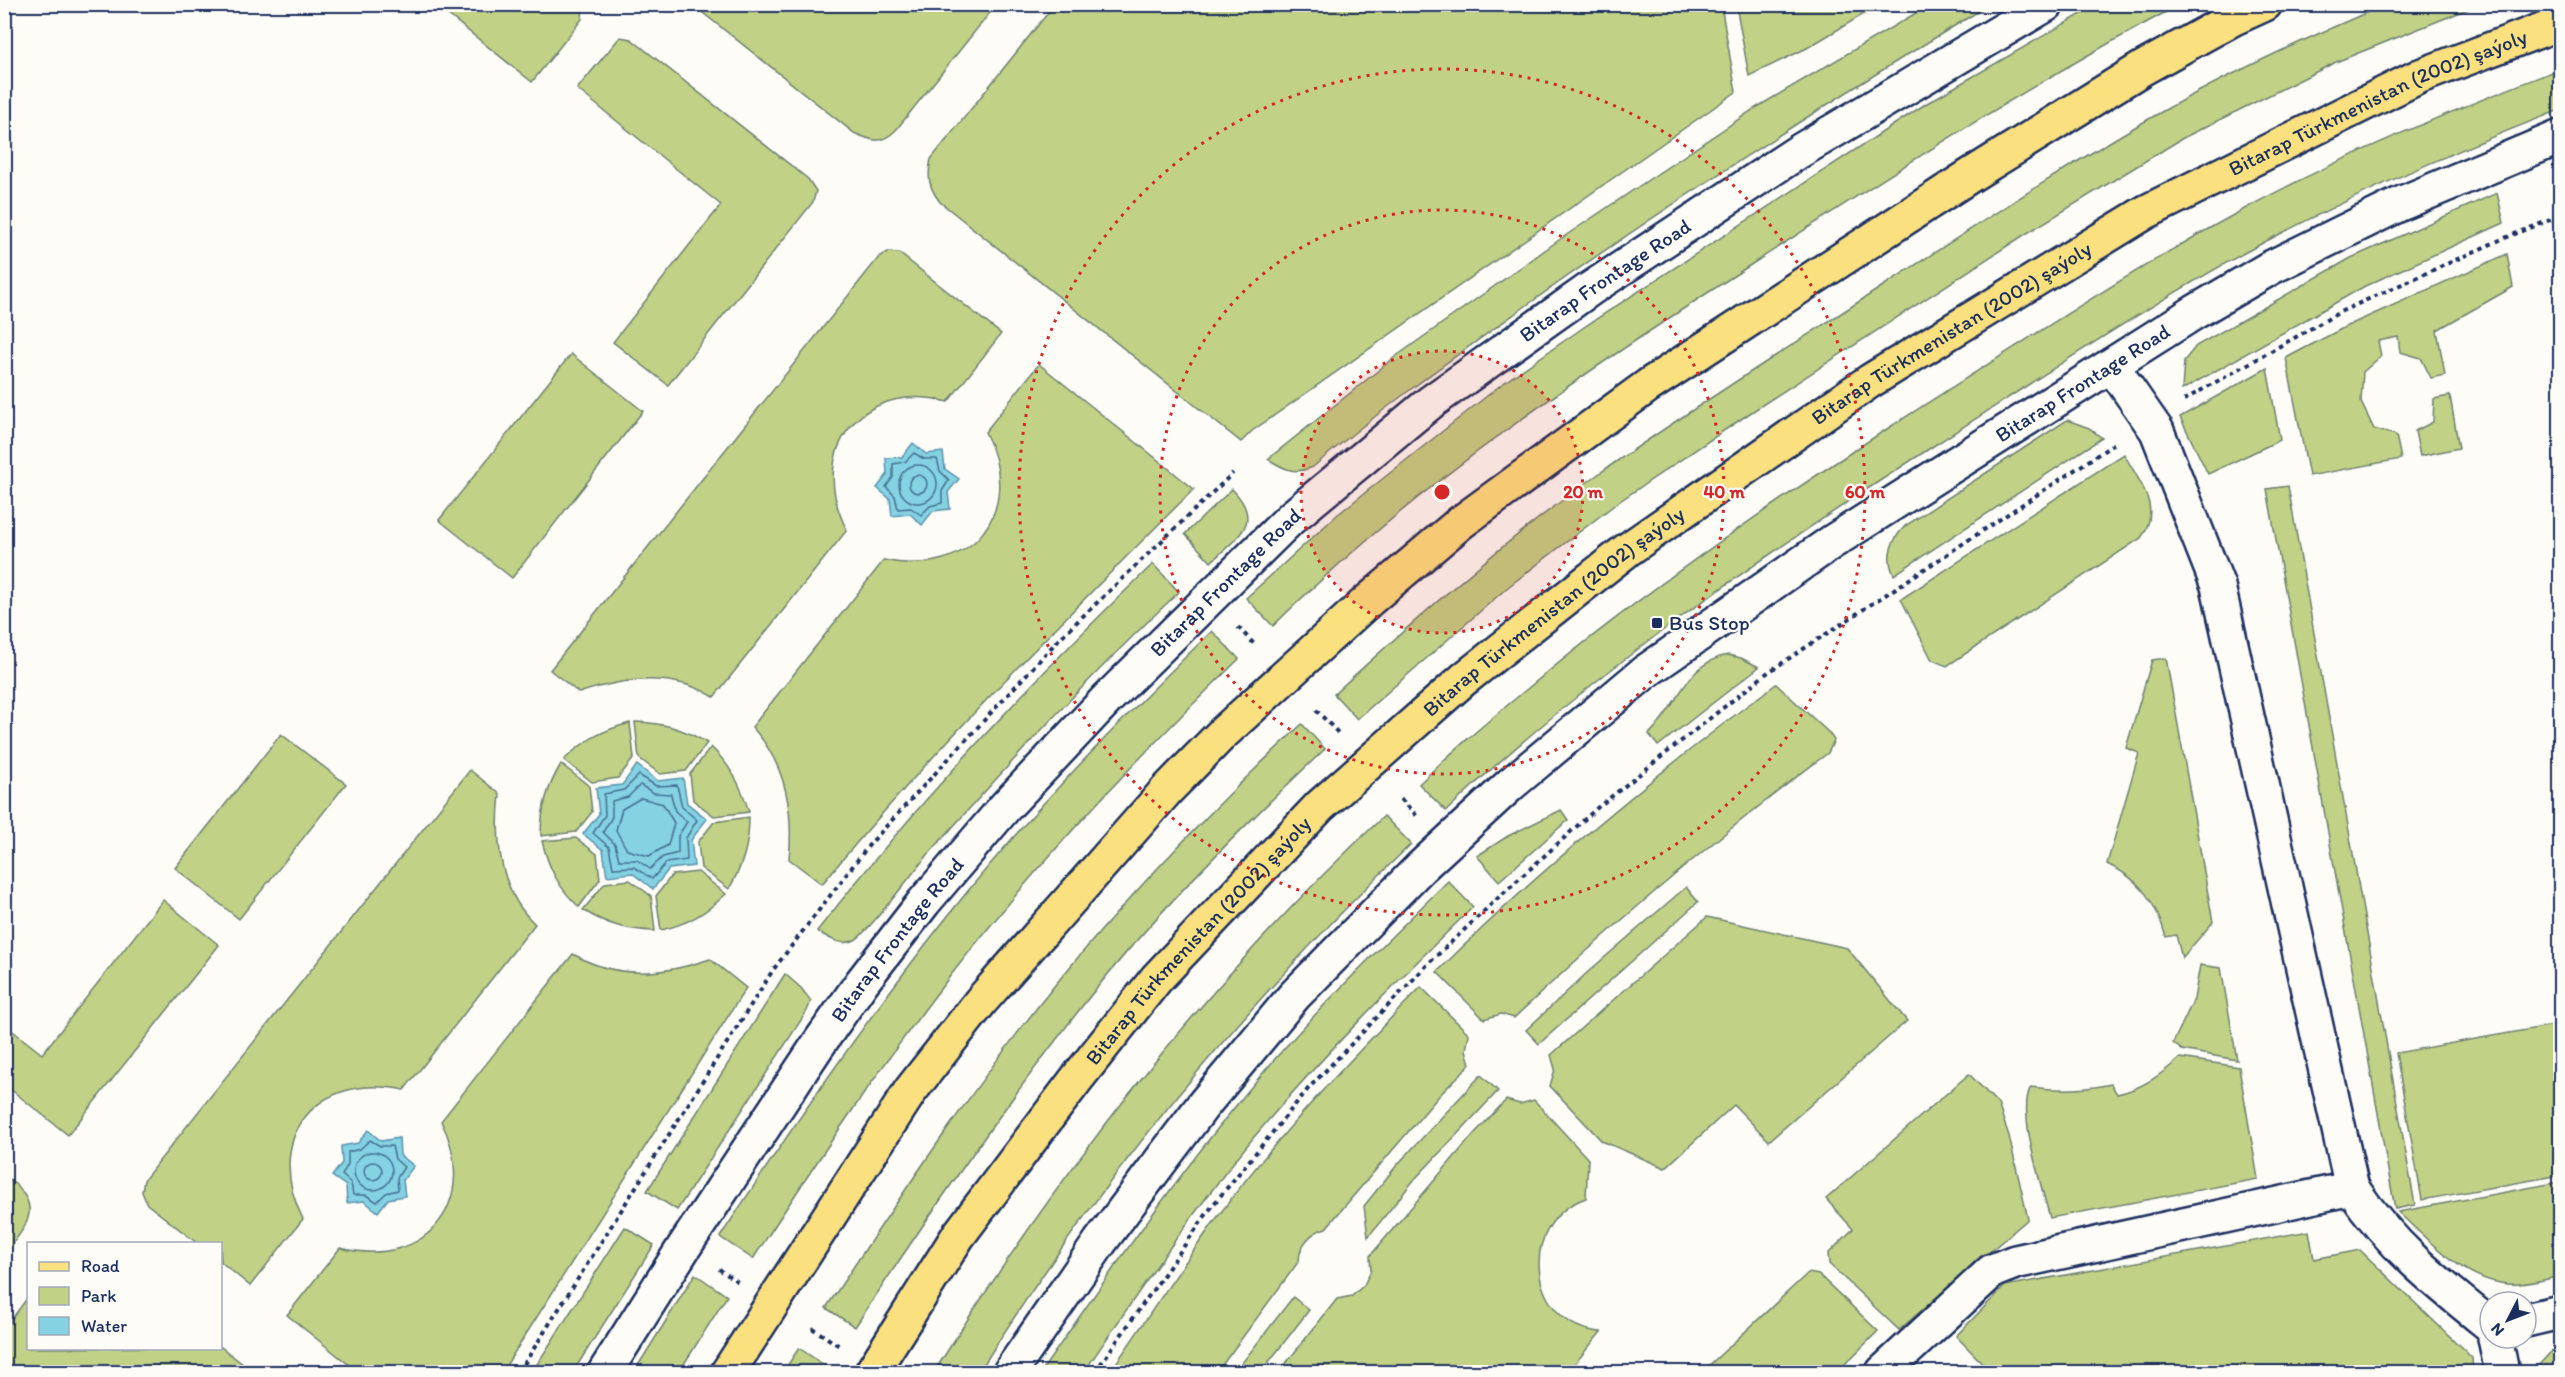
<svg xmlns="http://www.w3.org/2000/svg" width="2565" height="1377" viewBox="0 0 2565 1377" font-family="Itim,sans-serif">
<rect width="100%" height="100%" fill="#fdfcf7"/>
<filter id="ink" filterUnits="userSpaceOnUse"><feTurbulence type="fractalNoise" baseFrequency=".0167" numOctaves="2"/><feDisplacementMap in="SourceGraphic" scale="12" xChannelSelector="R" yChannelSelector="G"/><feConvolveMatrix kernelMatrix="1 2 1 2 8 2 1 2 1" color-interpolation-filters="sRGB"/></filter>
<g filter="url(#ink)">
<g fill="#c1d185" stroke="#6e8072" stroke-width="1.5">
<polygon points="583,4 582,19 532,82 436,5"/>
<path d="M1055 4 1721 5 1736 92 1252 431 1241 442 940 202C929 188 927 177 931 159Z"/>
<path d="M1931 4 1989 5C1833 99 1678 197 1530 303 1456 356 1382 408 1313 467 1294 475 1284 469 1268 459L1395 357 1559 240 1754 109Z"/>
<path d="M2387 4 2478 5 2336 62 2183 138 2024 235 1750 413 1617 503 1508 587 1357 719 1334 694C1418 617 1504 541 1597 475 1691 409 1788 348 1883 286 1976 226 2067 165 2163 111 2235 70 2311 36 2387 4Z"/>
<path d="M693 5H996L896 130C881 145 872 141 854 133Z"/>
<polygon points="1736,5 1736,4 1879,5 1807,48 1749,76"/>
<path d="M2097 5H2179C2030 84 1890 174 1749 266 1582 374 1415 485 1273 626L1246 598 1337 515 1502 384 1587 325 1927 103Z"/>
<polygon points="620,37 631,39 808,179 816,191 813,202 668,385 613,342 721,205 577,89"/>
<path d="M2560 69V110C2457 150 2355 194 2257 246 2146 306 2041 377 1935 445 1763 556 1594 670 1446 811L1419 784C1451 752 1486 723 1521 694 1638 596 1762 510 1890 427 2005 354 2118 278 2237 213 2340 156 2451 111 2560 69Z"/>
<polygon points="2497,193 2504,223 2365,286 2182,390 2184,361 2196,346 2351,258"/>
<path d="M888 252 899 253 1001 334 948 402C861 379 806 451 847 530L714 697C672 671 623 678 579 693L550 670 879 257Z"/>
<polygon points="2507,254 2513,287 2437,330 2445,375 2431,378 2421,358 2400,352 2398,337 2378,341 2381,356 2363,372 2361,402 2374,429 2396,435 2401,459 2309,476 2286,358 2347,326"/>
<polygon points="571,354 643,411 512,578 439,520"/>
<path d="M1039 364 1194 489C1066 617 937 745 822 884L789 859C794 810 786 764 752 727L884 560C971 579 1026 512 985 432Z"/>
<polygon points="2267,368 2280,440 2208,474 2180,417"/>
<polygon points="2450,396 2459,448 2420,456 2415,431 2433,422 2434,399"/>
<path d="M2067 420 2089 428 2102 438 1894 575C1885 556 1891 541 1905 526Z"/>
<path d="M2124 454C2139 482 2163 507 2141 538L1947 666 1932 660 1901 599Z"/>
<polygon points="2288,486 2415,1205 2395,1209 2267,489"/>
<path d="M1232 489C1265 523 1237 537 1211 562L1185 534Z"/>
<path d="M1153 564 1179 592C1090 675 1007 766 926 857 913 872 867 934 855 940 841 947 829 938 817 931 919 801 1033 679 1153 564Z"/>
<path d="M1212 631 1239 659C1150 745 1064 835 986 931 901 1035 826 1147 753 1259L720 1237C794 1124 870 1013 955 907 1033 809 1122 719 1212 631Z"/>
<path d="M1728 655 1741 658 1759 667 1658 746 1649 734C1676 710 1687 661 1728 655Z"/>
<path d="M2166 658 2213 922 2182 958 2176 935 2166 937C2156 903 2141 879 2107 864L2139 753 2126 748 2152 660Z"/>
<path d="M1776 684 1828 732 1834 740 1828 753C1718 836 1614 923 1514 1018L1501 1014 1484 1019 1437 972C1543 866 1657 773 1776 684Z"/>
<path d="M635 722C663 723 683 728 707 743L686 771 660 774 639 758Z"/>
<path d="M630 723 634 758 618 778 592 782 564 760C584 740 603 730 630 723Z"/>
<path d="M1302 724 1325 749C1239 830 1153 915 1080 1009 1000 1111 926 1219 855 1327L826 1308C899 1199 972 1088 1055 985 1131 892 1215 806 1302 724Z"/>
<polygon points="281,734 346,784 239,919 175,868"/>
<path d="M711 747C731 766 741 785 749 812L714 816 693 800 690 774Z"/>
<path d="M561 764 589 786 592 812 576 832 541 836C541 808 547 788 561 764Z"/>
<path d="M470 770 500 794C495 839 499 891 535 924L404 1090C316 1071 262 1138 303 1219L250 1286 221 1262 220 1244 197 1243 147 1204 142 1192 144 1180Z"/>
<polygon points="1561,810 1568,820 1499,881 1477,856 1508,836"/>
<path d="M1384 816 1411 844C1244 1004 1102 1176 979 1372H934C1061 1169 1208 980 1384 816Z"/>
<path d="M749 817C749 845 743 865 729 889L701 868 698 842 714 822Z"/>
<path d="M576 838 597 854 600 879 579 907C558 887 549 869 542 841Z"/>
<path d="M698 872 726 894C706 913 688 924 661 930L656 896 672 875Z"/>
<path d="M630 880 651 896 655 931C627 930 607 925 583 910L605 883Z"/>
<path d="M1448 881 1473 907C1397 981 1322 1056 1254 1137 1192 1212 1138 1293 1084 1372H1041C1115 1265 1189 1159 1274 1060 1329 997 1389 939 1448 881Z"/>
<polygon points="1686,887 1698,902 1539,1044 1526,1030 1589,971"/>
<polygon points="163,900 219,945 68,1135 5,1085 5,1025 42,1054"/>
<polygon points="1707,917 1847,948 1907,1021 1769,1141 1734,1105 1665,1168 1602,1141 1550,1086 1555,1069 1551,1055"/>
<path d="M573 954C617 980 663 975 710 959L746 988 502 1372H358L287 1315 340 1248C428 1270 481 1200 441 1121Z"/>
<polygon points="2200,965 2221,968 2237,1060 2182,1050 2173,1043 2194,999"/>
<polygon points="785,974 801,988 811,1001 807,1011 677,1210 647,1191"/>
<path d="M1421 987 1469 1034 1466 1050 1470 1064 1438 1097 1326 1228C1311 1232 1299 1245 1299 1261L1217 1372H1110C1146 1320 1181 1267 1219 1215 1279 1134 1350 1060 1421 987Z"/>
<polygon points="2560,1024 2560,1175 2422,1200 2396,1053"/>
<path d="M2180 1058 2239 1067 2258 1179 2050 1218C2043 1190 2016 1111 2031 1087 2059 1091 2084 1090 2111 1084L2117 1094C2142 1089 2162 1074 2180 1058Z"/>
<polygon points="1969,1074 1998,1104 2009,1136 2028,1219 1899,1330 1829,1264 1828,1254 1853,1229 1826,1199"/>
<polygon points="1481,1075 1498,1091 1414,1180 1368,1237 1364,1206 1397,1165"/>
<path d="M1506 1100 1520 1104 1534 1100 1588 1159 1586 1198C1516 1222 1527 1326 1601 1332L1568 1372H1279L1337 1299 1352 1296 1364 1285 1371 1270 1370 1256 1473 1135Z"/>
<path d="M5 1175C43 1206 31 1220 5 1254Z"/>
<path d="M2560 1182V1276C2547 1279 2533 1283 2519 1284 2471 1288 2430 1242 2398 1212Z"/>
<polygon points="625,1227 654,1245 573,1372 532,1372"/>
<polygon points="2309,1231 2314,1259 2360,1250 2464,1350 2472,1358 2473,1372 1991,1372 1956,1336 2005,1286"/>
<polygon points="1808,1273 1819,1275 1878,1331 1837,1372 1702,1372"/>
<polygon points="695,1274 727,1296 679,1372 634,1372"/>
<polygon points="28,1297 28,1348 221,1347 253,1372 5,1372 5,1328"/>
<polygon points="1293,1297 1309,1310 1261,1372 1235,1372"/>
<polygon points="2560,1342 2560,1372 2536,1372 2538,1366"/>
<polygon points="799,1348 827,1367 824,1372 783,1372"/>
</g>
<g fill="#84d2e2" stroke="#5a91ad" stroke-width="1.5">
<polygon points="913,443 926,454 943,452 945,469 959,479 948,492 950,509 933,511 922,525 910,514 892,516 890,499 877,488 887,475 886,458 902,457"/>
<polygon points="637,765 658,781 683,778 687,803 707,819 691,840 694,866 669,869 653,889 632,873 607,876 603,850 583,834 599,814 596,788 622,785"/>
<polygon points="368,1130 381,1141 399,1138 400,1155 414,1166 403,1180 405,1196 388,1199 378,1212 364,1201 347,1203 346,1186 332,1176 342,1163 341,1146 358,1143"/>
</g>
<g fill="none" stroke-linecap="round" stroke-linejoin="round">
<g stroke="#457093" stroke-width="1.5">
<polygon points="914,453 924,459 937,459 940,471 949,480 942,491 942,503 930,506 921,515 911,508 898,509 895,496 886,487 893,477 893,464 905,462"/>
<circle cx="918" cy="484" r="19"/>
<circle cx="918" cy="484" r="9"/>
<polygon points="639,775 656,786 677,785 682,807 697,820 686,838 687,860 666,863 652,879 634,867 613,868 609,847 593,833 605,815 604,794 624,790"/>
<polygon points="640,785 654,793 671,794 675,811 687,822 678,836 678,853 663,857 650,869 637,860 619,860 615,844 603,832 612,817 612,801 628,797"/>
<polygon points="641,798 663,804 674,823 668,845 649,856 627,850 616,830 622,809"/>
<polygon points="370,1140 380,1146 392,1146 395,1159 404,1167 397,1178 398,1190 386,1193 377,1202 366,1195 353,1195 351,1183 342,1175 348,1164 348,1152 360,1149"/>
<circle cx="373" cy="1171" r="19"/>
<circle cx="373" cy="1171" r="9"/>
</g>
<defs>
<g id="minor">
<path d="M2352 1188C2391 1246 2436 1282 2490 1325"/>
<polyline points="2526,1320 2560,1312"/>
<polyline points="2495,1338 2502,1372"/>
<path id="s1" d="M605 1372 684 1247 818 1045 862 982 924 902 1006 806 1107 699 1291 518 1431 402 1590 289 1798 152 2047 4"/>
<path id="s2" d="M1010 1372 1100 1242 1166 1154 1204 1104 1294 996 1420 868 1511 784 1645 672 1832 542 2195 312 2270 268 2400 204 2560 137"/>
<polyline points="1883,1372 1992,1271 2015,1262 2352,1188 2218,586 2157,431 2112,366"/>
</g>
<g id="major">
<polyline points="728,1372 911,1090 981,1001 1167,790 1222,734 1369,600 1460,523 1649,385 1971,175 2143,68 2232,19 2265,4"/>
<path id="s3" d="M872 1372 958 1236 1075 1081 1157 978 1320 806 1464 679 1627 550 1870 381 2146 212 2420 76 2560 23"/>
</g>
</defs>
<use href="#minor" stroke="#1b2f5e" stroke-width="38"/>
<use href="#major" stroke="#1b2f5e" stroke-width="38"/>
<g stroke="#1b2f5e" stroke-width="4" stroke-dasharray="4.5 4.5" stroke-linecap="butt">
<polyline points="2184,400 2342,311 2500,240 2560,216"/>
<polyline points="1238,627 1254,644"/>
<polyline points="1316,710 1340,735"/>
<polyline points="1401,799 1417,816"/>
<polyline points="719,1269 738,1282"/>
<polyline points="812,1328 841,1347"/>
<polyline points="519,1372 773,970 869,845 1060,638 1233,473"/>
<polyline points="1095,1372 1213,1205 1308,1089 1430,962 1497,899 1597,808 1767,673 2117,442"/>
</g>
<use href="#minor" stroke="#fdfcf7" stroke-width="33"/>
<use href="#major" stroke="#fbe080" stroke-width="33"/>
</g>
</g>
<circle cx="1442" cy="492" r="141" fill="#d62828" fill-opacity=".12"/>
<g fill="none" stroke="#d62828" stroke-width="3" stroke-dasharray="3 6">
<circle cx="1442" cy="492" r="141"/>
<circle cx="1442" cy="492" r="282"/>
<circle cx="1442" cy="492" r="423"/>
</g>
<rect fill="#1b2f5e" stroke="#fdfcf7" stroke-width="2" x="1651" y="617" width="12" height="12" rx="3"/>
<g text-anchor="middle" stroke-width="4.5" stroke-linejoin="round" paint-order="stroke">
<g font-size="21" fill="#1b2f5e" stroke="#fdfcf7">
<text dy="7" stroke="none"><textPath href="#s3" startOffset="2000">Bitarap Türkmenistan (2002) şaýoly</textPath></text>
<text dy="7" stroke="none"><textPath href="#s1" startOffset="1494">Bitarap Frontage Road</textPath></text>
<text dy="7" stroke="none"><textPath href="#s3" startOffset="1514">Bitarap Türkmenistan (2002) şaýoly</textPath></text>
<text dy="7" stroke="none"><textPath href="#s2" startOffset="1474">Bitarap Frontage Road</textPath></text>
<text dy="7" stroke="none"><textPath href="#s1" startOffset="1008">Bitarap Frontage Road</textPath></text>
<text dy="7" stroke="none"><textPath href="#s3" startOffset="1028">Bitarap Türkmenistan (2002) şaýoly</textPath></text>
<text dy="7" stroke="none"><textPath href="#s1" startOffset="522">Bitarap Frontage Road</textPath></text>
<text dy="7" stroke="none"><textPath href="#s3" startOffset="542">Bitarap Türkmenistan (2002) şaýoly</textPath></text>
</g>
<g font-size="21" fill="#1b2f5e" stroke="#fdfcf7" text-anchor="start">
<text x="1669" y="630">Bus Stop</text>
</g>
</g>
<circle cx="1442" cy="492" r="9" fill="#d62828" stroke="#fdfcf7" stroke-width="3"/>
<g font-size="18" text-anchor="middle" font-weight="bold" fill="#d62828" stroke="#fdfcf7" stroke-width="4.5" stroke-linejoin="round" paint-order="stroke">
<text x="1583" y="498">20 m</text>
<text x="1724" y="498">40 m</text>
<text x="1865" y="498">60 m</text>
</g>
<rect width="2565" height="1377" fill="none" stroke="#fdfcf7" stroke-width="24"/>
<rect x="12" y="12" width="2541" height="1353" fill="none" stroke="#1b2f5e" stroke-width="2" filter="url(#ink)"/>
<rect x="27" y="1242" width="195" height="108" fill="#fdfcf7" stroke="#a3aaba" stroke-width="1.5"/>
<rect x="39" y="1262" width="30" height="9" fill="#fbe080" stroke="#a3aaba" stroke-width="1.5"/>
<text x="81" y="1272" font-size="18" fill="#1b2f5e">Road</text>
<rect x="39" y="1287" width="30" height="18" fill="#c1d185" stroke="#a3aaba" stroke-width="1.5"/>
<text x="81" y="1302" font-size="18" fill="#1b2f5e">Park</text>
<rect x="39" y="1317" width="30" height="18" fill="#84d2e2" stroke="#a3aaba" stroke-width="1.5"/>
<text x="81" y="1332" font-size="18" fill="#1b2f5e">Water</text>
<g transform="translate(2508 1320) rotate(228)"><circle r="28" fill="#fdfcf7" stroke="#a3aaba" stroke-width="1.5"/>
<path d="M0-4.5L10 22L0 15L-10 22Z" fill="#1b2f5e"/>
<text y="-9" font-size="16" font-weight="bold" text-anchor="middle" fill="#1b2f5e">N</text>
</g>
</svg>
